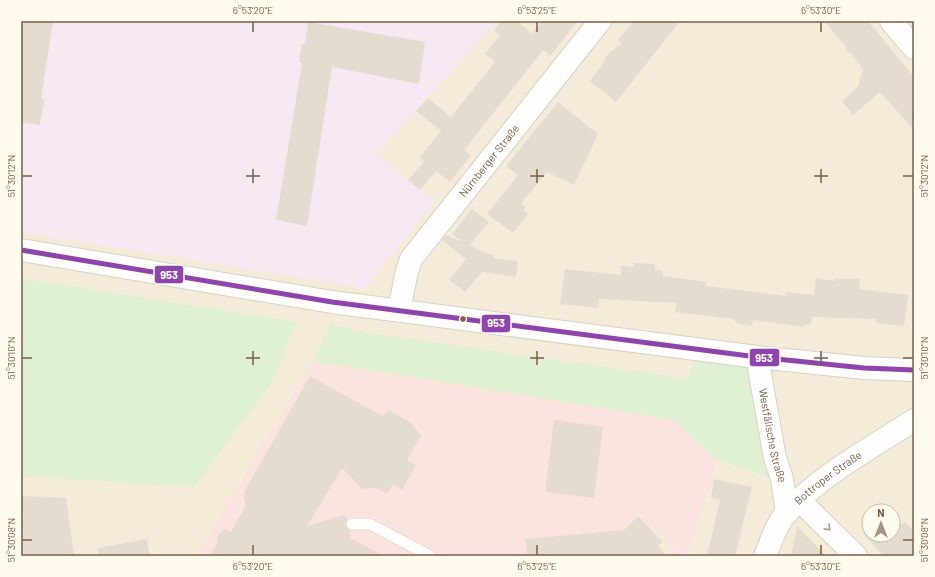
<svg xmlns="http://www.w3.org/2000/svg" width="935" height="577" viewBox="0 0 935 577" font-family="Barlow,sans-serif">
<rect width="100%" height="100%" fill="#f8f4e9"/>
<path fill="#f4ebd9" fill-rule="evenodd" d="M21 21H914V556H21ZM869 511H893V535H869Z"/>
<polygon fill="#f6e9f3" points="21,21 496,21 376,154 434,202 365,288 21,232"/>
<polygon fill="#fbe4df" points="313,361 673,420 717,460 687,556 677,556 666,539 637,514 595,556 197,556"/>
<g fill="#e0f0d2">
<polygon points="21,278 296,322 272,383 194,487 21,476"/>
<polygon points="331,324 368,333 688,379 694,359 755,365 772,478 717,460 673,420 313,361"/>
</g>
<g fill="#e5dcd0">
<polygon points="21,21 53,21 41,99 44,99 40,125 21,122"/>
<polygon points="502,21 517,21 532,34 542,21 578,21 550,56 543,50 510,92 464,150 471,155 450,182 436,171 420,190 408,180 424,161 419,158 441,131 416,111 428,98 451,117 495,62 485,54 500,35 494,30"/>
<polygon points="634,21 680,21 616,102 590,81 604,62 606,56 622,43 618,40"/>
<polygon points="824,21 868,21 914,77 914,130 880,92 853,115 842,101 858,87 863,69 851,53 846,52 847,48"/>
<polygon points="308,22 425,42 419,84 332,67 307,226 276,220 302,63 299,62 302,43 305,44"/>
<polygon points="558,102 598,134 574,185 547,172 521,203 526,207 523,210 528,214 513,233 487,214 518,175 506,166"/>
<polygon points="472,209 489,222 470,245 494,256 493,258 518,261 516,277 482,272 465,292 449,280 466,259 442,240 446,235 462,242 452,234"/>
<polygon points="633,263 655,264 655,270 663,271 663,276 706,282 705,286 786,296 786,292 814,295 816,278 834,281 834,279 860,279 859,289 908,295 904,326 876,323 877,319 812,317 811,325 804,324 804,327 753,320 752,326 739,324 733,319 675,312 676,303 599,299 598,308 560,304 565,269 621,275 621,266 633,267"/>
<polygon points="310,376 382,416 389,410 411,423 421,436 407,460 416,465 402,490 393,484 387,494 376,488 362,489 342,468 307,526 344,515 347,519 345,524 350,530 350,538 384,556 209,556 217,544 218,536 224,529 231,532 245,507 244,492"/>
<polygon points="554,420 603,427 594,498 545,492"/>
<polygon points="714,479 752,487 735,556 707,556 720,500 711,498"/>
<polygon points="21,496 66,498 74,556 21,556"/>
<polygon points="638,516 663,542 658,546 667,556 527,556 526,539 624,530"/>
<polygon points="893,517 901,525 905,522 914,531 914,556 884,556 864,535 863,526 869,520 869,535 893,535"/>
<polygon points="797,526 826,556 791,556"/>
<polygon points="147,539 150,556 99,556 98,548"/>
</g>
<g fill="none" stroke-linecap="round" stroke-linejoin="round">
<defs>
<polyline id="service" points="352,524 370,524 430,556"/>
<g id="minor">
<polyline points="891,21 914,48"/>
<polyline points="21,250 332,302 757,357 864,368 914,370"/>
<path id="s1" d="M399 310 407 271 411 259 600 21"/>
<path id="s2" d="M757 357 775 458 782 479 787 513"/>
<polyline points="800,501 856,556"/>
</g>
<g id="secondary">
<path id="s3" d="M765 556C771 542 776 524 787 512 822 474 871 448 914 420"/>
</g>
</defs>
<use href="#service" stroke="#d7d1c8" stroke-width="12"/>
<use href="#minor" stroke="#d7d1c8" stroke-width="24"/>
<use href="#secondary" stroke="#d7d0c6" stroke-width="24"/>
<use href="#service" stroke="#fefdfc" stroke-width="11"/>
<use href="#minor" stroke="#fefdfc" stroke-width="22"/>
<use href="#secondary" stroke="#fefdfc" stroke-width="22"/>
<defs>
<polyline id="bus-1" points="21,250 332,302 757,357 864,368 914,370"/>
</defs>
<use href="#bus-1" stroke="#fffaeb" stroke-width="8"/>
<use href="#bus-1" stroke="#8e44ad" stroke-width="5"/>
</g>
<defs><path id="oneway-chevron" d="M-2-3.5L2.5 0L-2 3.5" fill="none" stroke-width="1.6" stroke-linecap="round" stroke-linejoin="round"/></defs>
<use stroke="#a89686" href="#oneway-chevron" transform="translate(828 528) rotate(46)"/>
<path fill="none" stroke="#795e47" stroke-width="1.5" d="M253 22V32M537 22V32M821 22V32M253 169V183M537 169V183M821 169V183M22 176H32M246 176H260M530 176H544M814 176H828M903 176H913M253 351V365M537 351V365M821 351V365M22 358H32M246 358H260M530 358H544M814 358H828M903 358H913M22 540H32M903 540H913M253 545V555M537 545V555M821 545V555"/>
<circle fill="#795e47" stroke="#fffaeb" stroke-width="1.5" cx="463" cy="319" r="3.5"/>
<g text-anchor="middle" stroke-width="3" stroke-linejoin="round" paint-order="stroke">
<g font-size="11" fill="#795e47" stroke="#fffaeb">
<text dy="4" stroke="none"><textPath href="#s1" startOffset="178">Nürnberger Straße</textPath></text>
<text dy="4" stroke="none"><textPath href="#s2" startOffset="80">Westfälische Straße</textPath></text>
<text dy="4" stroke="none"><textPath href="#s3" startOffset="103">Bottroper Straße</textPath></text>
</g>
</g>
<g stroke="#fffaeb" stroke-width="1.5">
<rect x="154" y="265" width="30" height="19" rx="4" fill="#8e44ad"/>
<rect x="481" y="314" width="30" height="19" rx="4" fill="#8e44ad"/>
<rect x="749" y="348" width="31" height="19" rx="4" fill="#8e44ad"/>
</g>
<g font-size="11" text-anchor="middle" font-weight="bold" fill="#fff">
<text x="169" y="279">953</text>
<text x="496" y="327">953</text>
<text x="764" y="362">953</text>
</g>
<rect width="935" height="577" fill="none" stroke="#fffaeb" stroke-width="44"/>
<g transform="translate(881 523)"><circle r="19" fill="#fffaeb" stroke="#c9bca9"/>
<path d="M0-3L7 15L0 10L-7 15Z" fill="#a59280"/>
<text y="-6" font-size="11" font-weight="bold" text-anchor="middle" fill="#795e47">N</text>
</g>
<rect x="22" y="22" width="891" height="533" fill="none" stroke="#795e47" stroke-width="1.5"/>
<g font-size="10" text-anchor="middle" fill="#795e47">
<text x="253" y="14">6°53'20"E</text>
<text x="537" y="14">6°53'25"E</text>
<text x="821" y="14">6°53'30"E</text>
<text transform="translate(11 176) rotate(-90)" y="4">51°30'12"N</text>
<text transform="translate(924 176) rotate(-90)" y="4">51°30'12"N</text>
<text transform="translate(11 358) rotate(-90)" y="4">51°30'10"N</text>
<text transform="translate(924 358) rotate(-90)" y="4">51°30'10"N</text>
<text transform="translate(11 540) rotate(-90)" y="4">51°30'08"N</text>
<text transform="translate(924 540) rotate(-90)" y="4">51°30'08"N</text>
<text x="253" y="570">6°53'20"E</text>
<text x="537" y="570">6°53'25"E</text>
<text x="821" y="570">6°53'30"E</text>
</g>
</svg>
